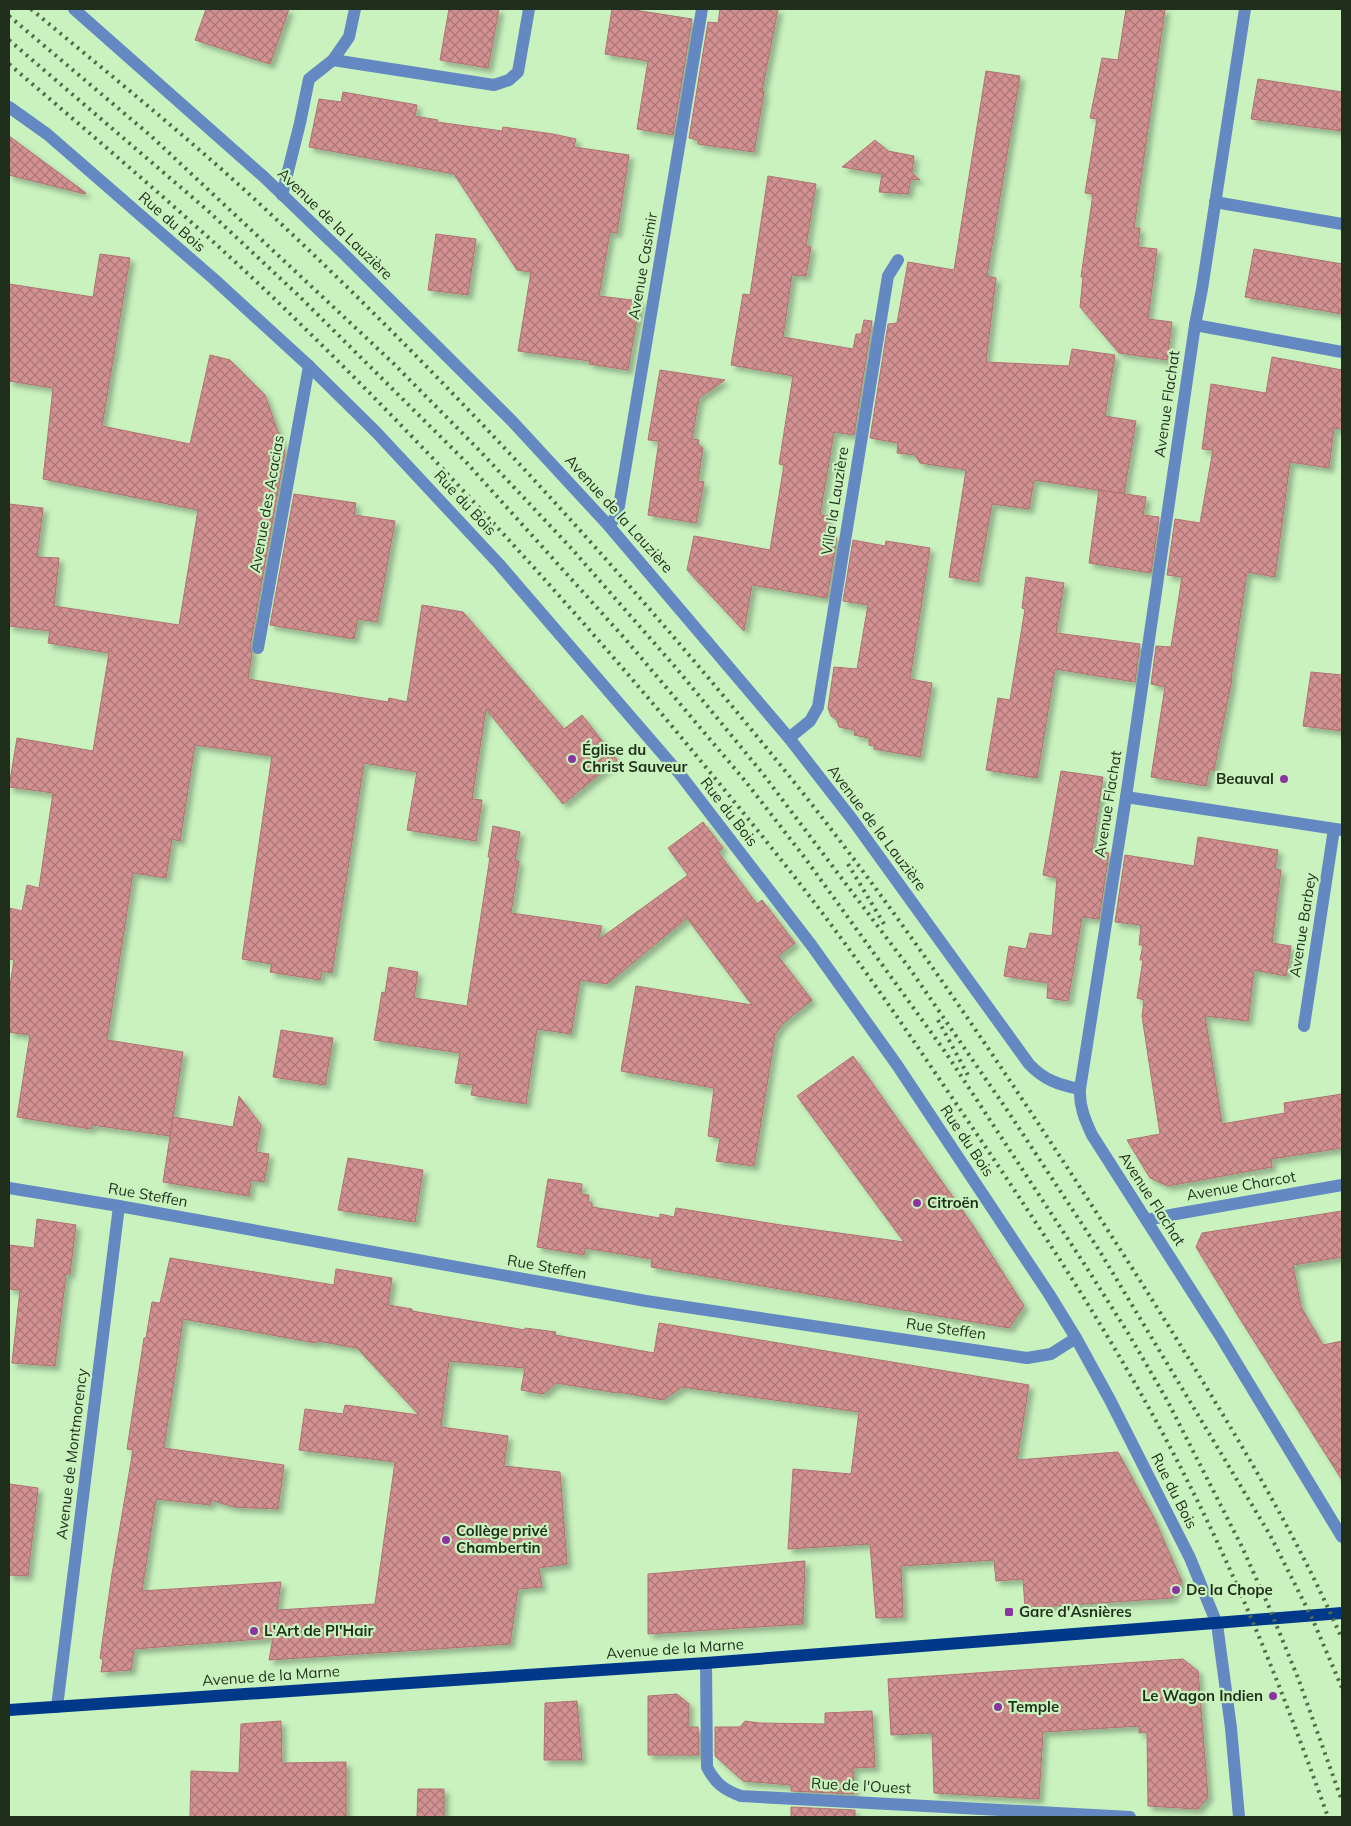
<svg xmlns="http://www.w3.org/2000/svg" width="1351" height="1826" viewBox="0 0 1351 1826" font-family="Mulish,sans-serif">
<defs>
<pattern id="building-cross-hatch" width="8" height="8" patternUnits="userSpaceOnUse" patternTransform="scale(1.25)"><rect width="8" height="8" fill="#d49192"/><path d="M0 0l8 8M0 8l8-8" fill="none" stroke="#ab7776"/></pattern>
<filter id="shadow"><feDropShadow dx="4.5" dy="4.5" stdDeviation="2.5" flood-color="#0004"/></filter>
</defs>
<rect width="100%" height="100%" fill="#c9f2be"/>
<g fill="url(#building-cross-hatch)" stroke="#b17273" fill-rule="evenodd" filter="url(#shadow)">
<polygon points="206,9 289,9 270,64 195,40"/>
<polygon points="449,9 499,9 488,68 440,60"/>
<polygon points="612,9 628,9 692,19 673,135 637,129 648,61 605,54"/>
<polygon points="720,9 778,9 762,91 764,92 754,152 698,144 698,140 689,138 708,22 718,23"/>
<polygon points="1126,9 1165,9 1134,228 1140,228 1138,247 1157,249 1148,319 1172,322 1167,360 1119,353 1080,307 1083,277 1081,277 1093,194 1085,193 1097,119 1090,118 1102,58 1118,60"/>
<polygon points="986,71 1020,76 987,276 996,278 986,362 1069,366 1072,349 1115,355 1105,416 1136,421 1124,494 1034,480 1029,509 992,504 978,582 949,577 966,470 920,463 915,455 897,453 898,443 870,438 888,324 897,323 908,262 954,270"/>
<polygon points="1258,79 1342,92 1342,131 1251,119"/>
<polygon points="343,92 417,105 415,116 438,120 437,122 502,131 503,127 553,134 576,139 574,147 629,155 617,233 610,232 599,296 640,301 628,370 589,364 590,361 518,351 531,272 517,270 454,174 309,147 319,99 341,102"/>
<polygon points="9,136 86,193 85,194 9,175"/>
<polygon points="875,140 888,151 914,156 912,173 920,180 911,179 908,194 879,192 882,174 842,167"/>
<polygon points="768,176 816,184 806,246 811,247 806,276 792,275 783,337 853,349 856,334 861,334 864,320 872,321 854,435 834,432 820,515 828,516 825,535 837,537 827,598 752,585 744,631 687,570 694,536 770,550 784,465 779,464 793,376 731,365 743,294 750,295"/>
<polygon points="436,234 476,239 468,295 428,290"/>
<polygon points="1254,249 1342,264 1342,314 1245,297"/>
<polygon points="100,254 130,258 102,426 190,444 210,355 230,360 265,395 285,452 250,647 252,653 248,679 388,702 389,698 407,702 422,605 463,612 564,729 582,715 617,760 563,804 486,709 472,799 482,800 476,841 407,830 417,772 364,763 332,973 322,971 320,980 270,972 272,964 242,959 272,756 195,745 180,841 172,839 166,878 133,873 107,1040 183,1052 170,1136 92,1125 91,1129 17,1117 30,1035 9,1032 9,991 14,960 9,959 9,908 22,911 27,885 39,888 53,793 9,787 17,738 93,751 109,653 48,643 50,631 9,626 9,504 43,508 37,557 59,558 54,606 179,625 198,510 43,479 53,388 9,381 9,284 93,297"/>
<polygon points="1272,357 1342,370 1342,429 1334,428 1329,468 1290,462 1275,577 1247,572 1231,679 1232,679 1214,770 1209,770 1206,786 1151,777 1165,687 1151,684 1156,646 1171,647 1182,577 1167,575 1175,519 1200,523 1213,450 1202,449 1211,384 1266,393"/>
<polygon points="660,370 725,380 699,398 692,439 699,440 698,445 703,448 698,481 704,482 696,523 648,515 659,441 648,440"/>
<polygon points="1099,490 1146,497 1143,515 1159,517 1151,573 1089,563"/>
<polygon points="294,494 356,503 354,515 395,521 377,622 358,619 354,639 270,625"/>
<polygon points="853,540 885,546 886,541 930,548 910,679 932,683 920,757 874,749 874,746 869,745 869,738 854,735 855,730 839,727 837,720 831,716 828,708 834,667 857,669 868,605 843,601"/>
<polygon points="1026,577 1064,583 1056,633 1140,644 1135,682 1055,669 1037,778 986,770 998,698 1010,700 1025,609 1022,608"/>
<polygon points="1311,672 1342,675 1342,731 1303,726"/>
<polygon points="1061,771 1103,777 1092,850 1109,853 1099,919 1082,917 1068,1001 1047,998 1048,983 1004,976 1009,946 1026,949 1030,933 1052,936 1057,878 1043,875"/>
<polygon points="703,822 723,848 718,852 757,904 762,900 795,943 778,956 812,1000 782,1024 775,1035 754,1166 716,1161 720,1138 708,1136 714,1088 621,1071 636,986 752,1005 687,918 607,984 580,980 571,1034 537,1029 526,1104 471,1095 473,1085 455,1083 460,1053 374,1040 382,992 385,993 389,967 418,972 414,998 467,1006 490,857 488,857 493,826 520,832 515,861 519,861 511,913 602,926 598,940 688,875 668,848"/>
<polygon points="1198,837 1278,850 1275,869 1281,870 1272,943 1291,946 1286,976 1254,970 1248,1021 1205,1016 1222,1124 1285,1113 1284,1103 1342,1094 1342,1148 1271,1159 1272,1167 1168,1186 1150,1178 1127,1140 1160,1134 1142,1016 1144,1000 1137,998 1143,960 1140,960 1143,945 1139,945 1141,925 1115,922 1125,855 1194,866"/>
<polygon points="281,1030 333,1038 325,1085 273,1077"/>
<polygon points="853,1056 972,1224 1024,1306 1009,1328 651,1267 652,1259 585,1248 584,1255 537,1247 548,1179 582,1184 581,1194 589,1195 588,1202 592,1203 592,1207 660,1218 660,1214 674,1217 676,1208 781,1225 904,1242 797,1096"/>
<polygon points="239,1096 261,1125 256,1152 269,1154 264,1182 251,1180 249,1196 163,1182 173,1117 233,1127"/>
<polygon points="348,1158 423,1170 415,1222 338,1210"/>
<polygon points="1342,1211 1342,1257 1293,1265 1301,1307 1323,1345 1342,1341 1342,1480 1240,1319 1196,1247 1202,1233"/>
<polygon points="37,1219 76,1225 70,1274 66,1274 55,1366 12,1363 20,1290 9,1289 9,1245 34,1248"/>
<path d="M170 1258 334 1285 336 1269 392 1278 388 1305 412 1309V1311L525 1330V1328L556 1332 555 1335 654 1353 659 1323 1029 1385 1017 1460 1118 1452 1154 1518 1182 1582 1172 1598 1025 1608 1023 1579 996 1581 994 1560 901 1566 903 1617 876 1618 870 1544 788 1549 793 1469 851 1474 859 1412 682 1387 663 1400 618 1392 617 1393 556 1383 543 1394 521 1390 525 1368 449 1361 441 1427 508 1436 504 1466 560 1472 567 1564 539 1568 542 1587 518 1589 510 1644 269 1660 273 1638 134 1649 131 1670 101 1672 103 1660 100 1658 112 1574 133 1450 127 1449 144 1338H146L152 1302 160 1303ZM183 1319 316 1343 317 1341 357 1348 419 1415 345 1405 343 1414 305 1409 299 1450 395 1462 375 1604 277 1610 281 1582 142 1591 156 1499 210 1505 211 1500 234 1507 278 1509 284 1465 164 1448Z"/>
<polygon points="9,1484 38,1488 28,1576 9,1575"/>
<polygon points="805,1561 803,1624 648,1634 648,1574"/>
<polygon points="1183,1659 1198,1671 1208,1797 1198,1809 1148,1806 1147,1732 1139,1733 1139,1726 1043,1732 1039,1799 934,1793 932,1733 891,1735 888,1679"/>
<polygon points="677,1694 689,1704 688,1727 698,1727 699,1755 648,1755 648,1696"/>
<polygon points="577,1701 582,1760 544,1760 545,1703"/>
<polygon points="872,1711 875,1767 853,1768 854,1794 791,1791 791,1785 743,1781 715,1756 715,1727 740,1727 745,1721 759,1723 825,1724 825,1713"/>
<polygon points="281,1721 282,1763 346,1762 346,1817 190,1817 191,1771 239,1773 241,1724"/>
<polygon points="418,1789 444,1789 444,1817 417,1817"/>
<polygon points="791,1807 855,1810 855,1817 791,1817"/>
</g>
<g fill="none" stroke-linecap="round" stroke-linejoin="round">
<g stroke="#6489c2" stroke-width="12">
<path d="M74 9 264 177 344 254 512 421 609 526 789 738 852 819 1029 1064C1044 1080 1059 1085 1080 1089"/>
<path d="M1245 9 1202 289 1195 325 1126 797 1080 1089C1079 1106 1085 1120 1092 1135L1219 1334 1342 1537"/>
<polyline points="333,60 494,85 509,80 518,72 529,9"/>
<polyline points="9,107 47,134 215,280 309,366 376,432 499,564 679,773 812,946 897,1065 1049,1294 1076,1338 1110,1400 1190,1558 1217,1624 1231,1728 1239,1817"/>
<polyline points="282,195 300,123 309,79 333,60 349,37 355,9"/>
<polyline points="1215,202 1342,224"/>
<polyline points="1195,325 1342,352"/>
<polyline points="609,526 616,516 619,506 702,9"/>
<polyline points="258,648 309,366"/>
<polyline points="789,738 810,721 818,707 888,276 898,260"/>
<polyline points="1126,797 1342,830"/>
<polyline points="1304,1026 1334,829"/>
<polyline points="9,1188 119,1206 646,1301 1027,1358 1051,1354 1076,1338"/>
<polyline points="1147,1220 1176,1214 1342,1185"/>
<path d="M706 1663 707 1767C715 1783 724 1790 741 1796L1130 1817"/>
<polyline points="57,1707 119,1206"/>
</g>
<polyline stroke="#003989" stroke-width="12" points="9,1710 706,1663 1342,1613"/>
<g stroke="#546b4d" stroke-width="4" stroke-dasharray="2.5 5" stroke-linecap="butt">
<path d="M31 9C104 70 179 130 249 194 441 371 618 565 782 767 889 899 984 1040 1076 1181 1113 1238 1149 1294 1184 1351 1242 1445 1298 1538 1342 1639"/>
<polyline points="9,16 151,136 393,363 478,449 571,548 677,669 763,774 910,969 1007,1110 1099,1250 1270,1535 1312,1618 1342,1688"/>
<polyline points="9,40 206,209 297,294 466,462 627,641 746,782 805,858 946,1053 1083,1262 1128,1333 1167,1400 1242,1547 1269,1607 1298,1678 1342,1801"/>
<path d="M9 64C102 144 196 223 284 308 420 440 549 580 671 725 737 805 804 885 864 970 890 1006 915 1043 940 1080 1030 1212 1120 1345 1191 1488 1245 1595 1288 1705 1328 1817"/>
<polyline points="848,864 884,924"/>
<polyline points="938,1020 969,1077"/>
</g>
</g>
<g fill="#8a34a0" stroke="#c9f2be" stroke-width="2">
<circle cx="572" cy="759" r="5"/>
<circle cx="1284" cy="779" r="5"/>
<circle cx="917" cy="1203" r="5"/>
<circle cx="446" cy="1540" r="5"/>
<circle cx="1176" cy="1590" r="5"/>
<rect x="1004" y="1607" width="10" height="10" rx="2.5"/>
<circle cx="254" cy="1631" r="5"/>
<circle cx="1273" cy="1696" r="5"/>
<circle cx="998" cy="1707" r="5"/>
</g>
<g text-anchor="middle" stroke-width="4.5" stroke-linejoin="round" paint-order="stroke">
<g font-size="15" fill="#1f2f1b" stroke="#c9f2be">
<text transform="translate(172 222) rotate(41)" y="5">Rue du Bois</text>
<text transform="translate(335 224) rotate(44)" y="5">Avenue de la Lauzière</text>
<text transform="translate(643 266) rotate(-80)" y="5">Avenue Casimir</text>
<text transform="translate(1167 404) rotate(-82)" y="5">Avenue Flachat</text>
<text transform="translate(835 501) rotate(-81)" y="5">Villa la Lauzière</text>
<text transform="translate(465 503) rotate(47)" y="5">Rue du Bois</text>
<text transform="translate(267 504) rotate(-80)" y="5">Avenue des Acacias</text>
<text transform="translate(619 514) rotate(48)" y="5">Avenue de la Lauzière</text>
<text transform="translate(1108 804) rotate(-81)" y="5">Avenue Flachat</text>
<text transform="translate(729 812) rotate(52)" y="5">Rue du Bois</text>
<text transform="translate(877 828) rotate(53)" y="5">Avenue de la Lauzière</text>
<text transform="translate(1303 925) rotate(-81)" y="5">Avenue Barbey</text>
<text transform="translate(967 1141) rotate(56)" y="5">Rue du Bois</text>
<text transform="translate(1241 1186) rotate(-10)" y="5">Avenue Charcot</text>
<text transform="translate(148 1195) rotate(10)" y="5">Rue Steffen</text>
<text transform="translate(1152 1199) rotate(57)" y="5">Avenue Flachat</text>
<text transform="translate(547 1267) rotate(10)" y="5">Rue Steffen</text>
<text transform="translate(946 1329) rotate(8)" y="5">Rue Steffen</text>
<text transform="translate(72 1454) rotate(-83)" y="5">Avenue de Montmorency</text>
<text transform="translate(1174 1491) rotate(63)" y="5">Rue du Bois</text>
<text transform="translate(675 1649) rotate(-4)" y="5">Avenue de la Marne</text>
<text transform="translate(271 1676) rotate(-4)" y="5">Avenue de la Marne</text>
<text transform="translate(861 1786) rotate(3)" y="5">Rue de l'Ouest</text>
</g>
<g font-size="15" font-weight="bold" fill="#1f2f1b" stroke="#c9f2be" text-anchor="start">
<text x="582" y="755">Église du<tspan x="582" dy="17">Christ Sauveur</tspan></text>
<text x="1274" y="784" text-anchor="end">Beauval</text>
<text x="927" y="1208">Citroën</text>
<text x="456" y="1536">Collège privé<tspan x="456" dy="17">Chambertin</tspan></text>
<text x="1186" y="1595">De la Chope</text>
<text x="1019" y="1617">Gare d'Asnières</text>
<text x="264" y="1636">L'Art de Pl'Hair</text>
<text x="1263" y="1701" text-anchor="end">Le Wagon Indien</text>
<text x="1008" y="1712">Temple</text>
</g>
</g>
<rect width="1351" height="1826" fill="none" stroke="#1f2f1b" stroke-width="20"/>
</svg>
